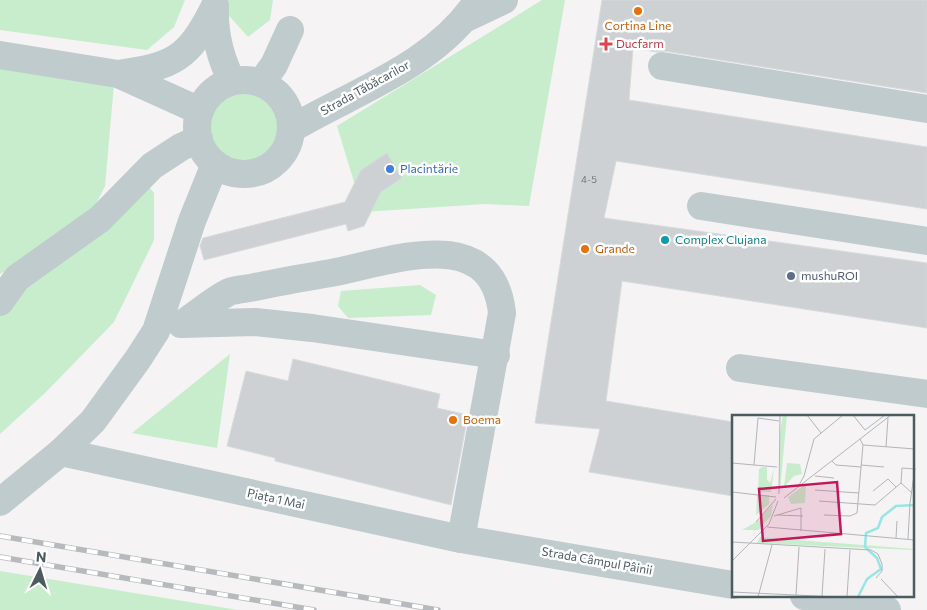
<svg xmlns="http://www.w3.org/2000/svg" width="927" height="610" viewBox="0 0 927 610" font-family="Commissioner,sans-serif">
<rect width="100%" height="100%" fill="#f5f3f4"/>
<g fill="#c7edcc">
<polygon points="0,0 185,0 174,27 147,50 0,30"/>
<polygon points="225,0 273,0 270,20 248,37 224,10"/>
<polygon points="542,0 565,0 529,206 485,204 363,212 337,126"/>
<polygon points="0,66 114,84 105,186 94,208 21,264 0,274"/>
<circle cx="244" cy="127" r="41"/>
<polygon points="141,177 154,193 154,240 114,322 46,392 0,434 0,302"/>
<polygon points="420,285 436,295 431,315 348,318 338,306 341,291"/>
<polygon points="230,354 217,448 132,433"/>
<polygon points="0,571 238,610 0,610"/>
</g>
<g fill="#cdd1d4" stroke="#d7dbdd">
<polygon points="602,0 927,0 927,93 664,51 656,52 633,48 629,100 927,147 927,209 616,161 604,218 927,263 927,328 622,281 606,401 733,422 733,496 589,472 600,429 535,423"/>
<polygon points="387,153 402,178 381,192 364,226 348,231 346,224 204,260 200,246 203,238 345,202 361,170"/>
<polygon points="293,359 440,394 437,408 468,415 451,505 275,461 275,458 227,446 246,371 288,381"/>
</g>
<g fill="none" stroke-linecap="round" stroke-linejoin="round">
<g stroke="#c0cbce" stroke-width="28">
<path d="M215 6C214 33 220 58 232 81"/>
<polyline points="466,18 504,0"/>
<polyline points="0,55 118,74 200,111"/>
<polyline points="662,66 927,109"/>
<path d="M118 74C174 66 188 59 214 8"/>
<circle cx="244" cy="127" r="47"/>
<polyline points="261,83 274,65 290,30"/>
<path d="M291 129C355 91 436 65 478 0"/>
<polyline points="701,206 927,241"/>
<polyline points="0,302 17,278 100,219 152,166 181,147 199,139"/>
<polyline points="181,324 255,322 312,328 496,355"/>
<path d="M182 324C197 314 213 300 229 292 237 289 247 289 255 287 280 282 306 277 331 273 387 263 492 220 502 313L461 539"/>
<polyline points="740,368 927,394"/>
<polyline points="61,452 461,539 733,585"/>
<polyline points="0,502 61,452 93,421 138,359 156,331 192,221 215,164"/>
<polyline points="804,596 887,610"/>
</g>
<defs>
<g id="rail">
<polyline points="0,536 438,610"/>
<polyline points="0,557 314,610"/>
</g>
</defs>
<use href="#rail" stroke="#b6babc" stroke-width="5.5"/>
<use href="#rail" stroke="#fff" stroke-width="4" stroke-dasharray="11" stroke-linecap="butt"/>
</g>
<g fill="#e8710a" stroke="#fff" stroke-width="2">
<circle cx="638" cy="11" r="5"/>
<circle cx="585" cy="249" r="5"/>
<circle cx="453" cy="420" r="5"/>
</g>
<path fill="#e0444e" stroke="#fff" stroke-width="2" d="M603.5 36.5h5v5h5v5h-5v5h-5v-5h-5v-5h5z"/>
<circle fill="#3f7fe0" stroke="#fff" stroke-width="2" cx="390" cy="169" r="5"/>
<circle fill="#0f9aa8" stroke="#fff" stroke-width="2" cx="665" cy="240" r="5"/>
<circle fill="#5c6f8a" stroke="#fff" stroke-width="2" cx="791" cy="276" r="5"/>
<g text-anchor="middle" stroke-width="5" stroke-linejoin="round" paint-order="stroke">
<g font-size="10" fill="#6c787c">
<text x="589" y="183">4-5</text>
</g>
<g font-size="12" fill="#c56008" stroke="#fff" text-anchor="start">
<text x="638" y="30" text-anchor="middle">Cortina Line</text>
<text x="595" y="253">Grande</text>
<text x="463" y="424">Boema</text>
</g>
<g font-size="12" fill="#be3a42" stroke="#fff" text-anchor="start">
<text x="616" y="48">Ducfarm</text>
</g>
<g font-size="12" fill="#4c5b5f" stroke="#fff">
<text transform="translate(365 88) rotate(-29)" y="4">Strada Tăbăcarilor</text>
<text transform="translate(276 499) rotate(12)" y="4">Piața 1 Mai</text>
<text transform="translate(597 561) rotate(10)" y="4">Strada Câmpul Pâinii</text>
</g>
<g font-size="12" fill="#366cbe" stroke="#fff" text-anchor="start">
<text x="400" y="173">Placintărie</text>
</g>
<g font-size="12" fill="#0d838f" stroke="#fff" text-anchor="start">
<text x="675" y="244">Complex Clujana</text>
</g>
<g font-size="12" fill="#4e5e75" stroke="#fff" text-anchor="start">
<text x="801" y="280">mushuROI</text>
</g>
</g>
<g transform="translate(732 415)">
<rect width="182" height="182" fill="#f5f3f4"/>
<path d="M51 0H55L48 75V17ZM55 48 68 49 70 59 62 61 52 72ZM30 52H35V64L38 68 42 53 39 77H26L27 54ZM74 69 73 88 59 89 56 82ZM25 80H37V89L24 100ZM41 89 39 101 26 115H10L24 107ZM28 122 182 134V135L25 128Z" fill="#c7edcc"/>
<path fill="none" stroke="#97e6e3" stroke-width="2.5" d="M126 182 135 164 149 154 145 143 133 132 134 118 146 113 150 102 164 91 183 90"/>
<path fill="none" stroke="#b1b6b8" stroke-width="1" d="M75 0 89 18M121 0 133 15M133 15 153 0M131 30 183 34M154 32 156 3M100 46 104 50 129 52M0 48 22 50M129 50 152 52M45 52 22 50 26 3 47 6M83 61 102 63M169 68 170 53 183 54M66 72 159 0M83 75 127 78M141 76 156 64 164 72M0 77 44 82M47 79 48 0M52 83 66 72 72 61 82 24 111 0M87 86 143 90 169 68 180 78M178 88 183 53M45 100 71 101M92 100 118 101 125 98 131 30 128 24M42 101 69 93V116M24 107 44 84M35 112 183 125M164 123 165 106M176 124 178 88M0 127 139 135 146 139 150 149V156L144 163M0 146 37 109 46 86M149 164 166 182M0 177 105 182M64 180 67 132M90 181 93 134M26 182 40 130M115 182 118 135"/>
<path fill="#c2185b" fill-opacity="0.15" stroke="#c2185b" stroke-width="2.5" d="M105 67 109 119 31 126 27 74Z"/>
<rect width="182" height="182" fill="none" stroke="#4c5b5f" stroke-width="2.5"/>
</g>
<g transform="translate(40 570) rotate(5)" stroke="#ffffff" stroke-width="4" paint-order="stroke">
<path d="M0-4L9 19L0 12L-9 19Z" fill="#4c5b5f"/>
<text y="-8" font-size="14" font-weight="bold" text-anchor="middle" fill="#4c5b5f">N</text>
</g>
</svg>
